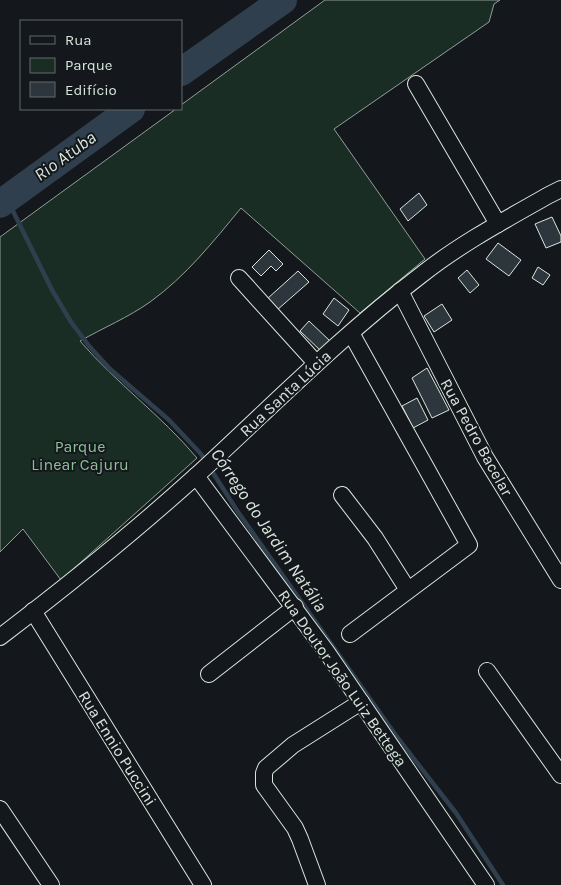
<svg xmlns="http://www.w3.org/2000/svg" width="561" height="885" viewBox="0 0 561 885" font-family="Karla,sans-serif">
<rect width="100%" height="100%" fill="#14181c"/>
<path fill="#1a2d24" stroke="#939e99" d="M325 0H500L494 4 489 22 334 129 425 259 360 313 241 208C213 242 186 276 150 302 129 317 103 328 80 341 116 383 161 415 197 458L61 580 23 529 0 552V237L176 109H181V105Z"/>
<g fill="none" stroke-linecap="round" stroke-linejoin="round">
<polyline stroke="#2f3f4d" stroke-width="4.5" points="7,199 52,290 71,322 89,346 110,369 169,420 201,454 238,512 397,737 456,813 503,885"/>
<g stroke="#2f3f4d" stroke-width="28">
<polyline points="181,72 283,0"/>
<polyline points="0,204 131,109"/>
</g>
</g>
<g fill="#2c363c" stroke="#d8e6dc">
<polygon points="419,193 427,205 408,221 400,209"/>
<polygon points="552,217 561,236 561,242 546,248 535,224"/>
<polygon points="498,243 521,260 509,276 486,259"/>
<polygon points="269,250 283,264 276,271 271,266 261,276 252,267"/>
<polygon points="538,267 550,275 543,285 532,278"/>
<polygon points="467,270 479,285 470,293 458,278"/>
<polygon points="298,271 309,282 277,310 267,299"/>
<polygon points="334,298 349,310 338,326 323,314"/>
<polygon points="442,304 452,320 434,332 424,316"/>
<polygon points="309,321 330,341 321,351 300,331"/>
<polygon points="427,368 449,410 432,418 412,378"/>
<polygon points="417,398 428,420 413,428 402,406"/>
</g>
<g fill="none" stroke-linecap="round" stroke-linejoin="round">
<defs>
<g id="minor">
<polyline points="416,84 498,224"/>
<polyline points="239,278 316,363"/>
<polyline points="400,291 485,457 561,580"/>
<polyline points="196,476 326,651 486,885"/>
<polyline points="342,495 375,538 408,590"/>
<polyline points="33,611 203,885"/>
<polyline points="350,634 469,545 351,333"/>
<path d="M0 637C67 586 133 533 196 476 270 408 341 336 421 275 460 244 505 220 549 195L561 189"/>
<polyline points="487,671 561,775"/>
<polyline points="209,674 295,607"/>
<polyline points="0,809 51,885"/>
<polyline points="317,885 300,839 295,828 264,785 264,773 266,768 293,745 361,702"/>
</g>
</defs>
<use href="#minor" stroke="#d8e6dc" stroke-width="18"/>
<use href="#minor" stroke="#14181c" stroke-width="16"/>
</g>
<g text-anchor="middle" stroke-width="4" stroke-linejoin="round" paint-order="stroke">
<g font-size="16" fill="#d8e6dc" stroke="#14181c">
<text transform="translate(285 393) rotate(-43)" y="6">Rua Santa Lúcia</text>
<text transform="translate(477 437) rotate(61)" y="6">Rua Pedro Bacelar</text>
<text transform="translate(343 678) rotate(55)" y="6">Rua Doutor João Luiz Bettega</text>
<text transform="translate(118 748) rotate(58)" y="6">Rua Ennio Puccini</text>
</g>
<g font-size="16" fill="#8ac095" stroke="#14181c">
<text x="80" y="452">Parque<tspan x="80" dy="18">Linear Cajuru</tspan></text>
</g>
<g font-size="18" font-style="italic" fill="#d8e6dc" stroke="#14181c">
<text transform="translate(65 156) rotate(-36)" y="6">Rio Atuba</text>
<text transform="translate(269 530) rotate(56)" y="6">Córrego do Jardim Natália</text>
</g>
</g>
<rect x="20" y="20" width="162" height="90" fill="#14181c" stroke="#626a69"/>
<rect x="30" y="36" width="25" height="8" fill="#14181c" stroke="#626a69"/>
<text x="65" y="45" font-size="15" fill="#d8e6dc">Rua</text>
<rect x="30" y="58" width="25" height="15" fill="#1a2d24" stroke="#626a69"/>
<text x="65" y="70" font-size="15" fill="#d8e6dc">Parque</text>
<rect x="30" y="82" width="25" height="15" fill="#2c363c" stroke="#626a69"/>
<text x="65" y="95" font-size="15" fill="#d8e6dc">Edifício</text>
</svg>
